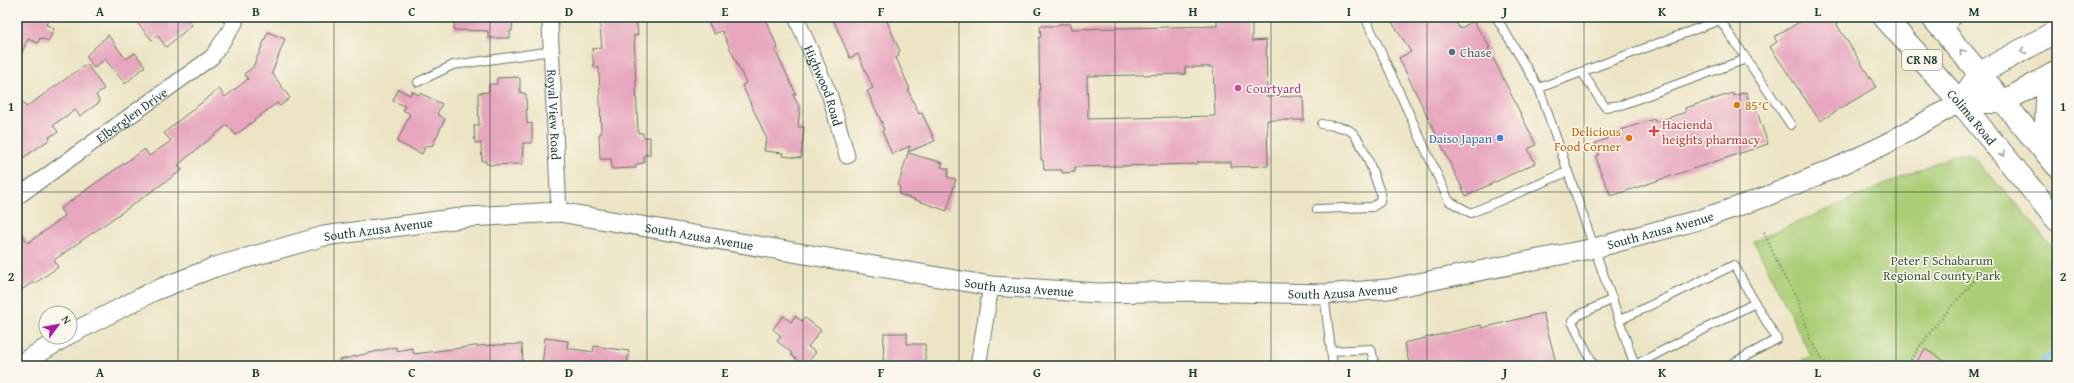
<svg xmlns="http://www.w3.org/2000/svg" width="2074" height="383" viewBox="0 0 2074 383" font-family="'Gentium Book Plus',serif">
<rect width="100%" height="100%" fill="#fbf7ec"/>
<filter id="ink" filterUnits="userSpaceOnUse"><feTurbulence type="fractalNoise" baseFrequency=".025" numOctaves="2"/><feDisplacementMap in="SourceGraphic" scale="8" xChannelSelector="R" yChannelSelector="G"/><feConvolveMatrix kernelMatrix="1 2 1 2 8 2 1 2 1" color-interpolation-filters="sRGB"/></filter>
<filter id="wash" filterUnits="userSpaceOnUse"><feTurbulence type="fractalNoise" baseFrequency=".012" numOctaves="4" result="noise"/><feDisplacementMap in="SourceGraphic" scale="16" xChannelSelector="R" yChannelSelector="G"/><feGaussianBlur stdDeviation="0.9" result="paint"/><feColorMatrix in="noise" values="0 0 0 0 0 0 0 0 0 0 0 0 0 0 0 0 0 1.4 0 .05"/><feComposite in="paint" operator="in"/></filter>
<g filter="url(#wash)">
<rect width="100%" height="100%" fill="#ece4c4"/>
<polygon fill="#aacd76" stroke="#648555" points="1956,154 1968,154 1977,161 2031,220 2057,255 2057,366 1792,366 1811,356 1754,241"/>
<g fill="none" stroke-linecap="round" stroke-linejoin="round">
<polyline stroke="#75c0ee" stroke-width="5" points="2036,366 2057,350"/>
</g>
<g id="blocks">
<g fill="#e7a6bd" fill-rule="evenodd">
<polygon points="17,17 50,17 46,25 54,28 49,41 40,38 38,43 28,39 17,64"/>
<polygon points="132,17 185,17 192,25 166,47 157,35 152,40"/>
<polygon points="454,17 513,17 512,31 510,31 510,38 488,38 488,31 454,30"/>
<polygon points="599,17 636,17 638,35 634,35 638,133 643,133 643,137 650,137 650,155 644,155 644,163 636,164 636,168 612,169 611,159 600,159 599,134 601,134 599,67 594,68 592,49 602,48"/>
<polygon points="716,17 764,17 778,48 775,50 796,94 793,95 800,108 798,127 804,127 801,158 782,156 783,153 764,151 766,139 767,139 742,85 746,83 722,31 714,34 708,21"/>
<polygon points="832,17 885,17 900,51 898,52 899,56 896,58 910,89 908,90 919,114 922,113 935,141 908,152 910,146 892,154 882,131 884,130 881,123 882,123 867,91 873,88 858,54 850,58"/>
<path d="M1217 17H1252V41L1266 40 1267 97 1303 96 1304 120H1267L1268 166 1231 167V162H1197V164L1075 167V172L1062 173V170H1044L1043 160H1041L1040 119 1039 37H1041L1040 26H1059V24H1071L1072 29 1217 26ZM1185 67H1213L1215 116 1088 119 1087 76 1185 74Z"/>
<polygon points="1389,17 1452,17 1460,29 1473,21 1490,47 1488,48 1499,70 1536,145 1528,149 1535,163 1466,196 1399,58 1411,52"/>
<polygon points="1808,17 1832,17 1876,87 1820,121 1770,47 1777,42 1774,37"/>
<polygon points="268,32 285,39 272,73 290,98 280,106 277,103 270,108 236,135 227,125 178,165 182,170 54,260 58,267 34,284 33,282 17,293 17,227 28,243 65,216 60,209 100,180 145,149 149,156 171,141 164,133 177,122 219,89 225,97 248,79 244,74 253,67"/>
<polygon points="108,35 126,59 135,53 145,66 125,84 105,59 94,68 86,56"/>
<polygon points="87,64 104,89 96,95 100,102 80,116 75,110 53,125 58,132 49,137 50,139 46,142 17,162 17,94 26,107"/>
<polygon points="518,77 520,79 520,92 526,94 527,124 532,123 532,143 523,143 522,164 490,165 490,164 486,164 486,161 482,161 481,143 475,143 474,125 479,125 478,93 489,92 489,84 497,84 497,78"/>
<polygon points="398,89 410,95 412,91 419,95 420,93 442,104 437,114 445,119 432,146 426,145 422,154 397,142 410,114 403,110 405,106 393,101"/>
<polygon points="1746,92 1750,104 1754,103 1768,144 1611,196 1599,168 1596,156 1599,155 1595,143 1607,139 1606,135 1654,119 1655,122 1686,112 1685,108 1733,93 1734,96"/>
<polygon points="908,153 943,163 941,167 949,169 947,177 956,179 947,211 899,194 900,187 898,186"/>
<polygon points="1543,313 1557,366 1410,366 1404,343 1481,325 1482,328"/>
<polygon points="783,316 791,322 795,316 802,321 805,318 821,330 808,347 816,352 805,366 791,355 792,353 777,341 781,336 773,329"/>
<polygon points="884,333 907,333 907,344 925,344 925,366 883,366"/>
<polygon points="545,338 568,341 567,348 593,352 594,346 629,351 627,366 542,366"/>
<polygon points="522,344 523,366 340,366 339,360 396,347 397,351 412,348 414,354 475,346"/>
<polygon points="1925,349 1952,366 1914,366"/>
</g>
</g>
</g>
<g filter="url(#ink)">
<use href="#blocks" fill-opacity="0" stroke="#677766" stroke-width="1"/>
<g fill="none" stroke-linecap="round" stroke-linejoin="round">
<defs>
<g id="service">
<polyline points="1365,17 1449,201 1471,213 1567,172"/>
<polyline points="1496,17 1539,88"/>
<polyline points="1946,31 1959,17"/>
<polyline points="1582,72 1605,107 1621,105 1746,59"/>
<polyline points="418,82 453,65 552,51"/>
<path d="M1317 209 1372 207 1380 202 1381 194C1375 180 1362 134 1347 129 1340 126 1330 126 1322 124"/>
<polyline points="1324,294 1333,366"/>
<polyline points="1620,320 1734,265 1755,303"/>
<polyline points="1331,351 1371,349 1375,366"/>
<polyline points="816,365 816,366"/>
<polyline points="1594,366 1572,322 1579,315 1613,299"/>
<polyline points="1633,366 1755,303 1777,339 1728,366"/>
<polyline points="1635,366 1539,88 1720,20 1791,125"/>
</g>
<g id="minor">
<path id="s1" d="M548 17 550 24 559 212"/>
<path id="s2" d="M796 17 830 96 847 156"/>
<path id="s3" d="M17 197 212 57 235 23 230 17"/>
<polyline points="978,366 991,286"/>
</g>
<g id="tertiary">
<path id="s4" d="M70 334 154 291 215 267 324 236 468 217 559 212 991 286 1098 293 1195 291 1324 294 1388 289 1595 248 1698 220 1765 197 1833 169 1884 145 1960 102"/>
<polyline points="17,366 65,337"/>
</g>
<g id="primary">
<path id="s5" d="M1884 17 1960 102 2057 220"/>
<polyline points="1932,17 2057,166"/>
<polyline points="1960,102 1980,73 2057,31"/>
<polyline points="1960,102 2003,102 2057,72"/>
<polyline points="2056,162 2046,124 2047,99 2057,88"/>
</g>
</defs>
<use href="#service" stroke="#677766" stroke-width="10"/>
<use href="#minor" stroke="#677766" stroke-width="17"/>
<use href="#tertiary" stroke="#677766" stroke-width="21"/>
<use href="#primary" stroke="#677766" stroke-width="24"/>
<g stroke="#677766" stroke-width="2.5" stroke-dasharray="1 3" stroke-linecap="butt">
<polyline points="1764,232 1782,273 1798,299 1810,339 1826,364 1823,366"/>
<path d="M1906 366C1919 348 1931 330 1945 314 1957 299 1974 285 1981 268"/>
</g>
<use href="#service" stroke="#fff" stroke-width="8"/>
<use href="#minor" stroke="#fff" stroke-width="15"/>
<use href="#tertiary" stroke="#fff" stroke-width="19"/>
<use href="#primary" stroke="#fff" stroke-width="22"/>
</g>
<defs><path id="oneway-chevron" d="M-2-3.5L2.5 0L-2 3.5" fill="none" stroke-width="1.6" stroke-linecap="round" stroke-linejoin="round"/></defs>
<g stroke="#8f9e9a">
<use href="#oneway-chevron" transform="translate(2023 51) rotate(150)"/>
<use href="#oneway-chevron" transform="translate(1962 52) rotate(-130)"/>
<use href="#oneway-chevron" transform="translate(2003 154) rotate(51)"/>
</g>
</g>
<path fill="none" stroke="#1f3d34" stroke-width="1" stroke-opacity="0.55" d="M178 17V366M334 17V366M490 17V366M647 17V366M803 17V366M959 17V366M1115 17V366M1271 17V366M1427 17V366M1584 17V366M1740 17V366M1896 17V366M17 192H2057"/>
<circle fill="#5c6f8a" stroke="#fbf7ec" stroke-width="1.5" cx="1452" cy="52" r="4"/>
<circle fill="#d1479c" stroke="#fbf7ec" stroke-width="1.5" cx="1238" cy="88" r="4"/>
<g fill="#e8710a" stroke="#fbf7ec" stroke-width="1.5">
<circle cx="1737" cy="105" r="4"/>
<circle cx="1629" cy="138" r="4"/>
</g>
<path fill="#e0444e" stroke="#fbf7ec" stroke-width="1.5" d="M1652 125h4v4h4v4h-4v4h-4v-4h-4v-4h4z"/>
<circle fill="#3f7fe0" stroke="#fbf7ec" stroke-width="1.5" cx="1500" cy="138" r="4"/>
<g text-anchor="middle" stroke-width="3" stroke-linejoin="round" paint-order="stroke">
<rect fill="#fbf7ec" stroke="#61756b" stroke-width="1" x="1902" y="50" width="40" height="20" rx="3"/>
<g font-size="12" font-weight="bold" fill="#1f3d34">
<text x="1922" y="64">CR N8</text>
</g>
<g font-size="13" fill="#4e5e75" stroke="#fbf7ec" text-anchor="start">
<text x="1460" y="57">Chase</text>
</g>
<g font-size="13" fill="#1f3d34" stroke="#fbf7ec">
<text dy="5" stroke="none"><textPath href="#s2" startOffset="74">Highwood Road</textPath></text>
<text dy="5" stroke="none"><textPath href="#s1" startOffset="98">Royal View Road</textPath></text>
<text dy="5" stroke="none"><textPath href="#s3" startOffset="141">Elberglen Drive</textPath></text>
<text dy="5" stroke="none"><textPath href="#s5" startOffset="133">Colima Road</textPath></text>
<text dy="5" stroke="none"><textPath href="#s4" startOffset="328">South Azusa Avenue</textPath></text>
<text dy="5" stroke="none"><textPath href="#s4" startOffset="1624">South Azusa Avenue</textPath></text>
<text dy="5" stroke="none"><textPath href="#s4" startOffset="652">South Azusa Avenue</textPath></text>
<text dy="5" stroke="none"><textPath href="#s4" startOffset="976">South Azusa Avenue</textPath></text>
<text dy="5" stroke="none"><textPath href="#s4" startOffset="1300">South Azusa Avenue</textPath></text>
</g>
<g font-size="13" fill="#b23c85" stroke="#fbf7ec" text-anchor="start">
<text x="1246" y="93">Courtyard</text>
</g>
<g font-size="13" fill="#c56008" stroke="#fbf7ec" text-anchor="start">
<text x="1745" y="110">85°C</text>
<text x="1621" y="136" text-anchor="end">Delicious<tspan x="1621" dy="15">Food Corner</tspan></text>
</g>
<g font-size="13" fill="#be3a42" stroke="#fbf7ec" text-anchor="start">
<text x="1662" y="129">Hacienda<tspan x="1662" dy="15">heights pharmacy</tspan></text>
</g>
<g font-size="13" fill="#366cbe" stroke="#fbf7ec" text-anchor="end">
<text x="1492" y="143">Daiso Japan</text>
</g>
<g font-size="13" fill="#3b5a41" stroke="#fbf7ec">
<text x="1942" y="265">Peter F Schabarum<tspan x="1942" dy="15">Regional County Park</tspan></text>
</g>
</g>
<rect width="2074" height="383" fill="none" stroke="#fbf7ec" stroke-width="44"/>
<g transform="translate(58 325) rotate(58)"><circle r="19" fill="#fbf7ec" stroke="#a3ada2"/>
<path d="M0-3L7 15L0 10L-7 15Z" fill="#b5179e"/>
<text y="-6" font-size="11" font-weight="bold" text-anchor="middle" fill="#1f3d34">N</text>
</g>
<rect x="22" y="22" width="2030" height="339" fill="none" stroke="#1f3d34" stroke-width="1.5"/>
<g font-size="13" text-anchor="middle" font-weight="bold" fill="#1f3d34">
<text x="100" y="16">A</text>
<text x="256" y="16">B</text>
<text x="412" y="16">C</text>
<text x="569" y="16">D</text>
<text x="725" y="16">E</text>
<text x="881" y="16">F</text>
<text x="1037" y="16">G</text>
<text x="1193" y="16">H</text>
<text x="1349" y="16">I</text>
<text x="1505" y="16">J</text>
<text x="1662" y="16">K</text>
<text x="1818" y="16">L</text>
<text x="1974" y="16">M</text>
<text x="11" y="111">1</text>
<text x="2063" y="111">1</text>
<text x="11" y="281">2</text>
<text x="2063" y="281">2</text>
<text x="100" y="377">A</text>
<text x="256" y="377">B</text>
<text x="412" y="377">C</text>
<text x="569" y="377">D</text>
<text x="725" y="377">E</text>
<text x="881" y="377">F</text>
<text x="1037" y="377">G</text>
<text x="1193" y="377">H</text>
<text x="1349" y="377">I</text>
<text x="1505" y="377">J</text>
<text x="1662" y="377">K</text>
<text x="1818" y="377">L</text>
<text x="1974" y="377">M</text>
</g>
</svg>
